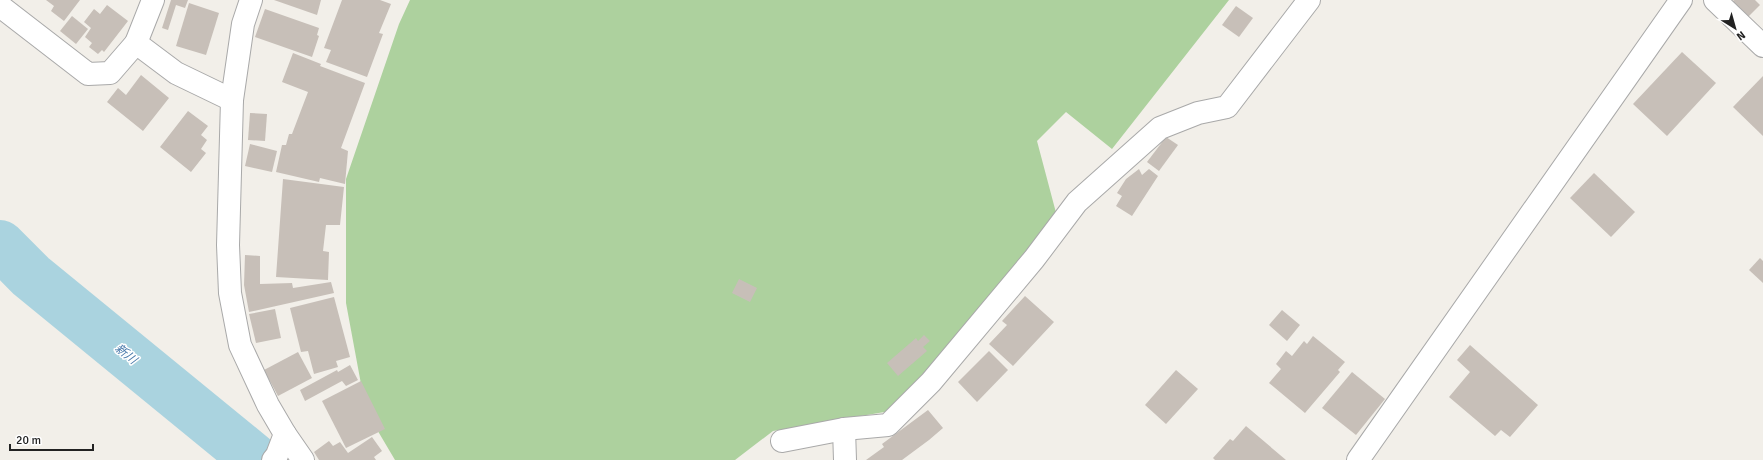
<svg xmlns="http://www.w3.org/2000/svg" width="1763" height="460" viewBox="0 0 1763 460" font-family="Signika,'Noto Sans JP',sans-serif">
<rect width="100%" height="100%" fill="#f2efe9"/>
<polygon fill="#add19e" points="410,0 1229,0 1112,149 1066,112 1037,141 1059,224 902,409 773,431 735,460 395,460 366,411 346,303 346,179 399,24"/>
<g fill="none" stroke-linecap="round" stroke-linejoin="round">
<polyline stroke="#aad3df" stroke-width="50" points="0,245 31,276 256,460"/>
</g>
<g fill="#c7bfb8">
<polygon points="46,0 80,0 64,21 51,11 54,6"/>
<polygon points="171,0 188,0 185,8 176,5 168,30 162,28"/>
<polygon points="274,0 321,0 317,15"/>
<polygon points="342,0 380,0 391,4 379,33 383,34 367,77 326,62 331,50 324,48"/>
<polygon points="1734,0 1755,0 1760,5 1745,20 1730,4"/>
<polygon points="189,3 219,13 206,55 176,46"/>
<polygon points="107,5 128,21 104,52 102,50 98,54 89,47 92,43 85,37 91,28 84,22 94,9 100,14"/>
<polygon points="1236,6 1253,18 1239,37 1222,25"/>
<polygon points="265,9 319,28 317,35 319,36 312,57 255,37"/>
<polygon points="72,16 88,29 76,44 60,31"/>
<polygon points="1682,52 1716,83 1667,136 1633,104"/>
<polygon points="293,53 321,64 320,66 365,83 341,148 348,151 345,184 320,178 319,182 276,172 282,145 286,145 289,134 292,134 308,92 282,82"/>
<polygon points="141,75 169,98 143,131 107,102 118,88 126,95"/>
<polygon points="1763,76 1763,136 1733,107"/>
<polygon points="188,111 208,126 201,135 207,140 201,149 206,153 191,172 160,147"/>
<polygon points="250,113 267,114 265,141 248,140"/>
<polygon points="1166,137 1178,145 1159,171 1147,162"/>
<polygon points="250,144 277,151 272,172 245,166"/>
<polygon points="1139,169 1142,175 1149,169 1158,176 1132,216 1116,206 1122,196 1117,193 1126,179"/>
<polygon points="1594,173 1635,212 1611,237 1570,198"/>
<polygon points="283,179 344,187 340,225 326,225 323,251 329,252 328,280 276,277"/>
<polygon points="245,255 260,256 260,284 292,283 293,288 331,282 334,293 249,312 244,285"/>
<polygon points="1760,258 1763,261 1763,283 1749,270"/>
<polygon points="739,279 757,288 750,302 732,293"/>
<polygon points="1025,296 1054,322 1013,366 989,344 1007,325 1002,321"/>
<polygon points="334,297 350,357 336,361 338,367 314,374 308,351 301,352 290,308"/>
<polygon points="275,309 281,338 256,343 249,314"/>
<polygon points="1282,310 1300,325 1287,341 1269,325"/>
<polygon points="924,335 930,341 923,347 927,351 898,376 887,363 916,338 918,341"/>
<polygon points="1313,336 1345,362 1338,370 1340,372 1305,413 1269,383 1281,369 1276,364 1286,351 1292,356 1304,341 1307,344"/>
<polygon points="1470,345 1538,405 1510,437 1501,430 1495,436 1449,397 1470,372 1457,360"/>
<polygon points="989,351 1008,370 977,402 958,382"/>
<polygon points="298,352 312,378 278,396 264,370"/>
<polygon points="350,365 358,380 346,386 342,381 305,401 300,390 337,370 338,372"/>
<polygon points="1176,370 1198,389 1166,424 1145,405"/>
<polygon points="1352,372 1385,399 1356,435 1322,408"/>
<polygon points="361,381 385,429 346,448 322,401"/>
<polygon points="928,410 943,428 929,440 902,460 866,460 884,447 882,444"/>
<polygon points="1246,426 1286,460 1215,460 1213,458 1230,439 1233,441"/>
<polygon points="372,437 382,451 374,457 376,460 319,460 314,452 329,441 333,446 340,442 348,453"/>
</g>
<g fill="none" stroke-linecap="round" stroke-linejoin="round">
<defs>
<g id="minor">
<polyline points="251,0 243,24 232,100 228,245 230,293 240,345 268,405 285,434 277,455 273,460"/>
<polyline points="1715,0 1763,46"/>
<polyline points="0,6 88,74 110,73 136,43 176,73 232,100"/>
<polyline points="136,43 153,0"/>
<polyline points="844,429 845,460"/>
<polyline points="285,434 303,460"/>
<polyline points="782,441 844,429 888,425 931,382 1034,259 1077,202 1160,128 1198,113 1227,107 1309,0"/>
<polyline points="1358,460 1681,0"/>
</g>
</defs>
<use href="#minor" stroke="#a9a9a9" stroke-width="24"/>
<use href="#minor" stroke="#fff" stroke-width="22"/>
</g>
<g text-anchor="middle" stroke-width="3" stroke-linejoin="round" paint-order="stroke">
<g font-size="12" font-style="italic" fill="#4a7aab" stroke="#fff">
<text transform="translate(126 354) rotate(39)" y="4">新川</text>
</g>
</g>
<g transform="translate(1735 28) rotate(143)" stroke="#ffffff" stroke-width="3" paint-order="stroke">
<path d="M0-3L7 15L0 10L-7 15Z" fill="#222222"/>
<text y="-6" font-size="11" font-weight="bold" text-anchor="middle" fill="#222222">N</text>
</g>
<path d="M10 444v6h83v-6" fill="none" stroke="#222222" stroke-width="2"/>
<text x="16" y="444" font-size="12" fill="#222222" stroke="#ffffff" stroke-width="3" paint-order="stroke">20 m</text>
</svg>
